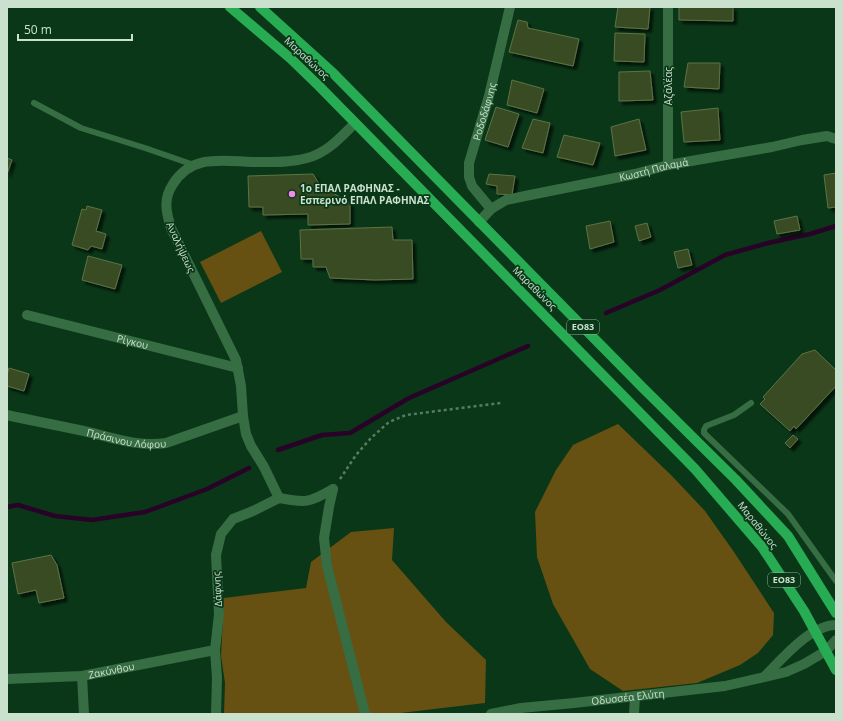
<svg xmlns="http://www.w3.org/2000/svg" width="843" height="721" viewBox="0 0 843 721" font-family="'Open Sans',sans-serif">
<defs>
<filter id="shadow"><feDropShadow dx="3.5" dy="3.5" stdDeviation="1" flood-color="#0009"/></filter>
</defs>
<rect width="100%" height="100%" fill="#0a3718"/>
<g fill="#665112">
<polygon points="261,231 282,272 221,303 200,262"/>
<polygon points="618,424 672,476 705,511 734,552 774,613 773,635 758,653 740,665 697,683 623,691 590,669 553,604 537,557 535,512 556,470 573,445"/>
<polygon points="394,528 392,560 446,622 486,660 485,703 392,714 224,714 225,683 221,656 224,598 306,588 311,562 351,532"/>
</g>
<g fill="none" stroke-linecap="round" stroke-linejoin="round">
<g stroke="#280227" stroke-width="4.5">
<polyline points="606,313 660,290 725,255 768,243 810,234 836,226"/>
<polyline points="278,450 322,435 350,433 409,398 528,346"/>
<polyline points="7,507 18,505 55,516 92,520 145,512 207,489 249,468"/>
</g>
</g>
<g fill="#384c20" stroke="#5d7346" filter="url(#shadow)">
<polygon points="618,7 650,7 648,29 615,27"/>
<polygon points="679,7 733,7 733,21 679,20"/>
<polygon points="518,20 527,22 528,28 579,39 573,66 509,52"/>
<polygon points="615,33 645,34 644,62 614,61"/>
<polygon points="688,63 720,63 719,89 684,87"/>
<polygon points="650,71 653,100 619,101 619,72"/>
<polygon points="512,80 544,89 537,113 507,105"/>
<polygon points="496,107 519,114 508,147 485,140"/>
<polygon points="718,108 720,140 684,142 681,112"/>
<polygon points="533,119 550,123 543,153 522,148"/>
<polygon points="639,119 646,150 615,156 611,127"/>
<polygon points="564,135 600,143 593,165 557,157"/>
<polygon points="7,158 12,160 7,174"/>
<polygon points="836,173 836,207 828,208 824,175"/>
<polygon points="313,174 320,185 350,203 350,224 308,225 308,214 263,215 263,207 249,207 248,176"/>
<polygon points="489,174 515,176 512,195 497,194 497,186 486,184"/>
<polygon points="87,206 102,210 96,231 106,234 102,249 91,246 88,250 72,245 82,209 86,210"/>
<polygon points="797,216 800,230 777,234 774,221"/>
<polygon points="610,221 614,242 590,249 586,226"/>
<polygon points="647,223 651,237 639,241 635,226"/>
<polygon points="392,227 393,240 412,240 413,279 375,280 330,278 326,267 313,267 313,259 301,259 300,230"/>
<polygon points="688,249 692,265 678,268 674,252"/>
<polygon points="88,256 122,265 115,289 82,280"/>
<polygon points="815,350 836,370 836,386 796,429 794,426 790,431 760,404 765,399 763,397 802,354"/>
<polygon points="9,368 29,374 24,391 7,386 7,375"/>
<polygon points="793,435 798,439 790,448 785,443"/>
<polygon points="51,555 57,565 64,598 39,603 36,590 18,594 12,563"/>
</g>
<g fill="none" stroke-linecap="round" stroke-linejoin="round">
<polyline stroke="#587c62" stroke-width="2.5" stroke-dasharray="3 3" stroke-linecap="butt" points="340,479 356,455 371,438 389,422 406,415 501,403"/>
<g stroke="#376d43" stroke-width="6">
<polyline points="34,103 81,128 145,148 194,165"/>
<polyline points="751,403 734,415 706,426 704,430 704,433 788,514 836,581"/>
</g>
<g stroke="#376d43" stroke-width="10">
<polyline points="668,7 668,165"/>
<path id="s1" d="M491 209 472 186 469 177V163L489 96 510 7"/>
<path id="s2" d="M479 222 491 209 506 200 525 196 635 174 668 165 772 147 802 140 827 136 836 139"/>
<path id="s3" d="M27 315 238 368"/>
<path id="s4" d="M7 415C34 421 61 426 88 432 114 438 138 447 166 443L243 416"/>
<polyline points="333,489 329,507 324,538 327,566 365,714"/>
<path d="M279 498 264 467 251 446 246 434 243 416 241 386 236 360 171 228C166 212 163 199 173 184 192 154 222 161 252 162 270 162 290 163 307 158 327 153 341 137 355 123"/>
<path d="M279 498C306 503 309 503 333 489"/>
<polyline points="82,676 84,714"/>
<path d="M765 676C782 659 810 625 836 625"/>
<path id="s5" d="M7 679 82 676 215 650"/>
<polyline points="216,714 217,678 215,650 219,614 216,555 221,534 233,519 253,511 279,498"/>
<path id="s6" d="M491 714 521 708 574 703 725 686 786 672 804 664 826 651 836 640"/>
<polyline points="634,714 635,696"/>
</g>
<g stroke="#27ac54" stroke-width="10">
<polyline points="230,7 290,58 319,86 695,469 762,547 804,611 836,670"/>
<polyline points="260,7 333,73 642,387 736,480 788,536 836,613"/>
</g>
</g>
<circle fill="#f589ee" stroke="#0a3718" stroke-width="1.5" cx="292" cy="194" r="4"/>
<g text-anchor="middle" stroke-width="3.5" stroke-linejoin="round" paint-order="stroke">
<g fill="#0a3718" stroke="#90ae97" stroke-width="1">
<rect x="567" y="320" width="32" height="14" rx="3"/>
<rect x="768" y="573" width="32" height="14" rx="3"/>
</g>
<g font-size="9" font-weight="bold" fill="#cae1ce">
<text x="583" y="330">ΕΟ83</text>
<text x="784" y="583">ΕΟ83</text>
</g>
<g font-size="10" fill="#cae1ce" stroke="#0a3718">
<text transform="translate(307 58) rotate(43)" y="4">Μαραθώνος</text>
<text transform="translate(668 86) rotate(-90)" y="4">Αζαλέας</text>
<text dy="4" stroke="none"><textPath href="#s1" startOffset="107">Ροδοδάφνης</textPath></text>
<text dy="4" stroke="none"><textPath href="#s2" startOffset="186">Κωστή Παλαμά</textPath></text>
<text transform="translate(181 247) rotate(65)" y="4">Αναλήψεως</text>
<text transform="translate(535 288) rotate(45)" y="4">Μαραθώνος</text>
<text dy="4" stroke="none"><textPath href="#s3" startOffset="109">Ρίγκου</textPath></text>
<text dy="4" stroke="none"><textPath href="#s4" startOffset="122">Πράσινου Λόφου</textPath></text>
<text transform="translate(758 525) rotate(51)" y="4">Μαραθώνος</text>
<text transform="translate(217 589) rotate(-93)" y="4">Δάφνης</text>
<text dy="4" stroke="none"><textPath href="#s5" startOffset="105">Ζακύνθου</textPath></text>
<text dy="4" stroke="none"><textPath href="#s6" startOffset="138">Οδυσσέα Ελύτη</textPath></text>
</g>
<g font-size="10" font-weight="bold" fill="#cae1ce" stroke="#0a3718" text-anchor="start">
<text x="300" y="192">1ο ΕΠΑΛ ΡΑΦΗΝΑΣ -<tspan x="300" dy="12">Εσπερινό ΕΠΑΛ ΡΑΦΗΝΑΣ</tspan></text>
</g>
</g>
<rect width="843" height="721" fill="none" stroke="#cae1ce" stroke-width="16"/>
<path d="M18 34v6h114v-6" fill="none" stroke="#cae1ce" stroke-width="2"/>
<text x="24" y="34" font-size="12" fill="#cae1ce" stroke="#0a3718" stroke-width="3" paint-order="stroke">50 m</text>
</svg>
